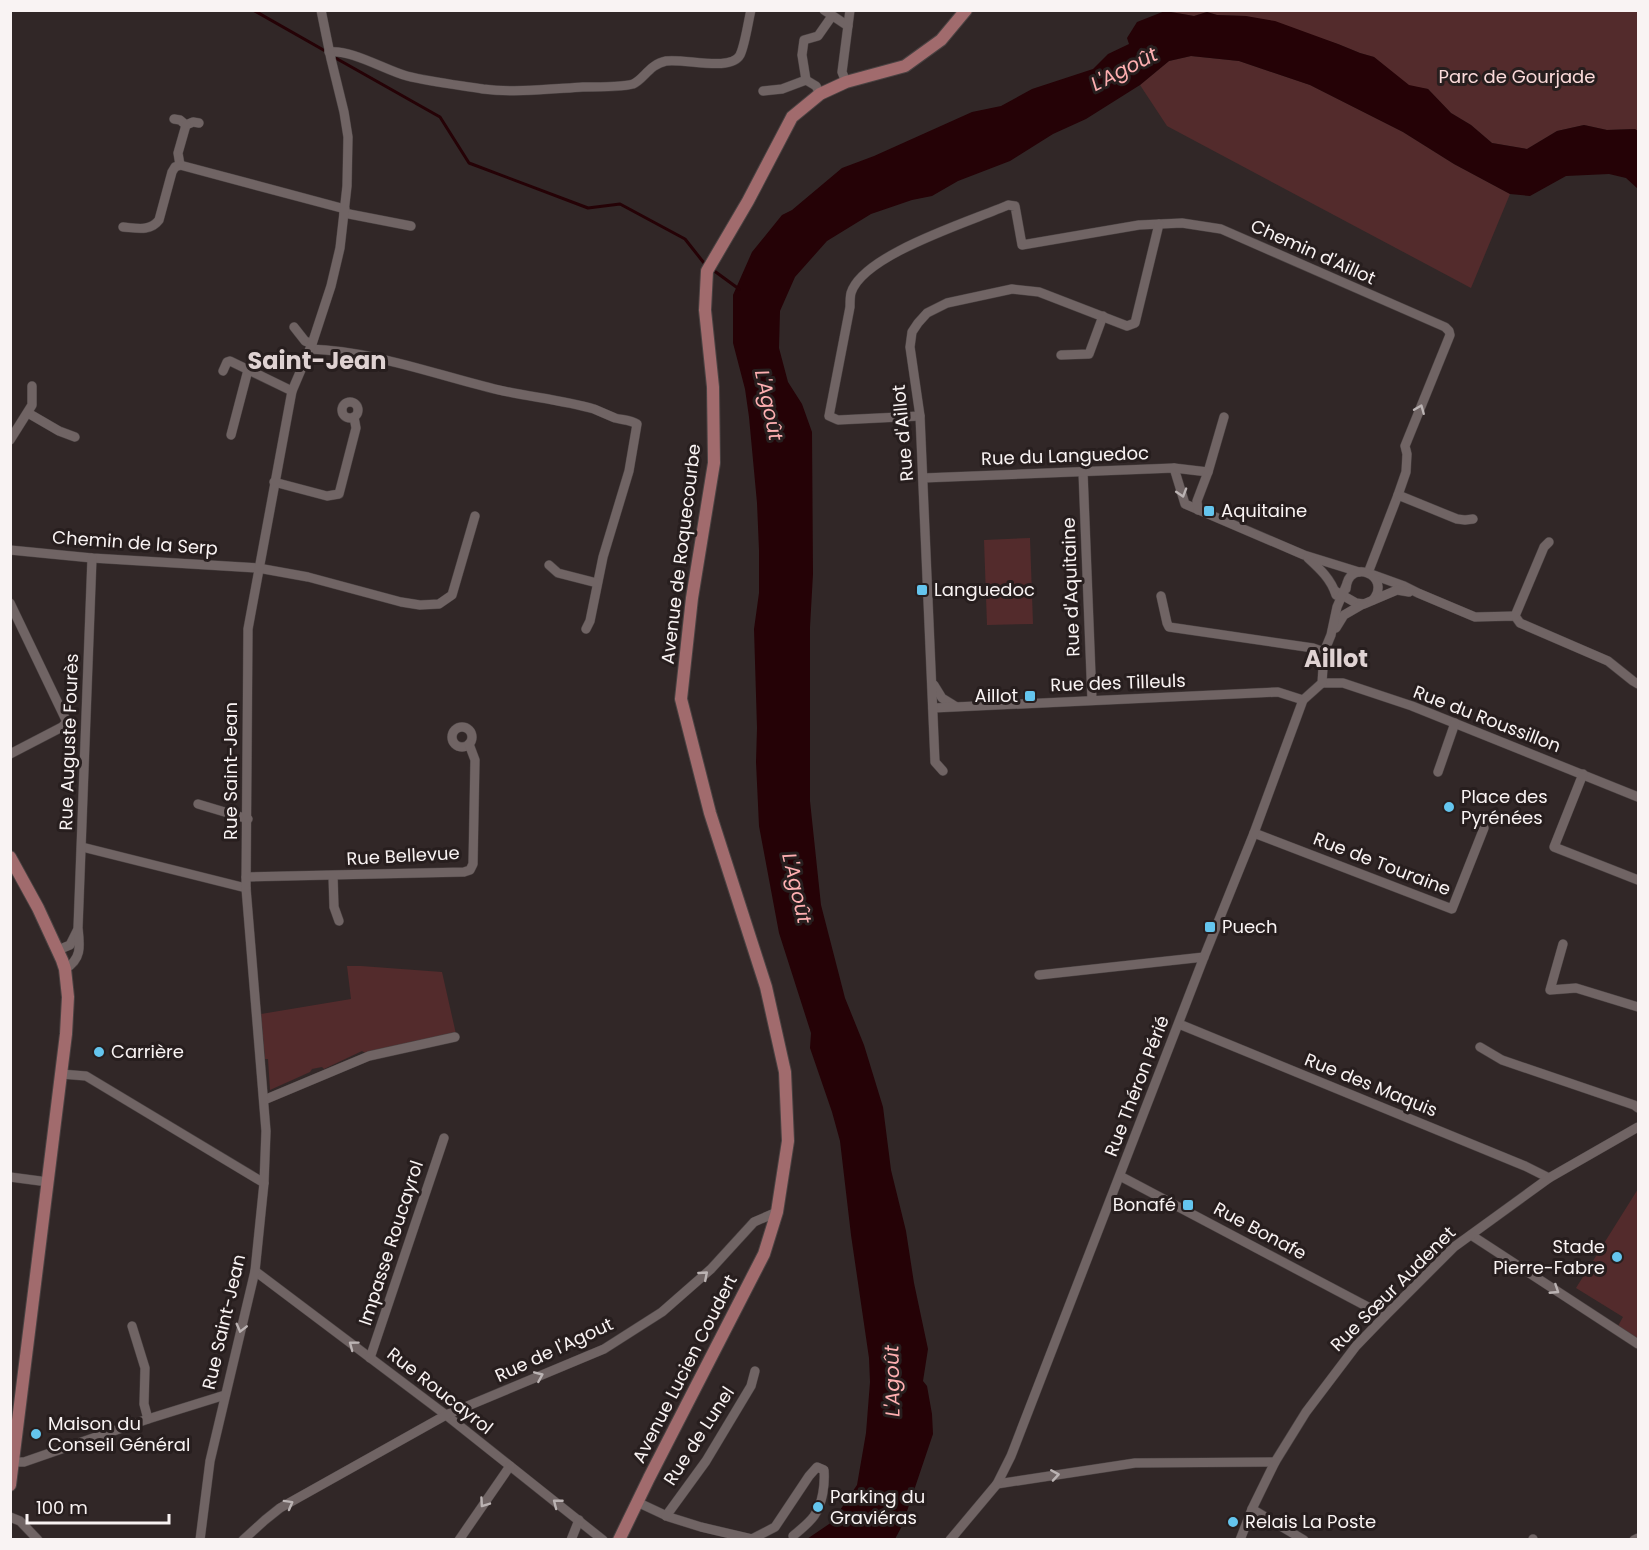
<svg xmlns="http://www.w3.org/2000/svg" width="1649" height="1550" viewBox="0 0 1649 1550" font-family="Poppins,sans-serif">
<rect width="100%" height="100%" fill="#312727"/>
<g fill="#532b2c">
<polygon points="1165,11 1638,11 1638,131 1635,129 1607,130 1584,125 1557,131 1527,149 1492,143 1471,125 1451,113 1428,89 1409,86 1374,57 1360,53 1338,44 1246,16 1217,15 1207,12 1194,16"/>
<polygon points="1191,56 1239,61 1310,85 1403,132 1454,164 1510,194 1471,288 1167,126 1140,85 1169,61"/>
<polygon points="1030,538 1033,624 987,625 984,540"/>
<polygon points="347,966 361,966 442,972 456,1034 367,1054 362,1051 324,1069 322,1067 312,1069 310,1072 270,1090 268,1059 265,1059 261,1014 351,999"/>
<polygon points="1638,1189 1638,1339 1618,1326 1623,1317 1576,1288"/>
</g>
<polygon fill="#250206" points="1165,11 1194,16 1207,12 1217,15 1246,16 1275,21 1338,44 1360,53 1374,57 1409,85 1428,89 1451,113 1471,125 1492,143 1527,149 1557,131 1584,125 1607,130 1635,129 1638,131 1638,189 1626,178 1609,174 1566,176 1530,196 1510,194 1454,164 1403,132 1310,85 1239,61 1191,56 1169,61 1140,85 1086,119 1053,134 1010,161 958,181 932,196 912,200 871,214 827,241 795,277 780,311 779,348 788,382 802,404 812,432 813,574 810,627 810,801 821,905 845,998 864,1045 883,1107 891,1170 906,1231 914,1283 928,1349 923,1381 927,1386 932,1414 933,1434 902,1526 895,1539 807,1539 832,1522 857,1485 866,1433 870,1382 869,1358 851,1235 840,1141 832,1112 810,1048 811,1033 779,933 759,826 756,762 757,728 754,629 759,593 759,550 757,503 749,417 745,389 733,343 733,295 752,252 782,215 792,210 842,168 874,156 972,112 1001,106 1032,89 1093,69 1108,54 1129,44 1127,38 1137,22"/>
<g fill="none" stroke-linecap="round" stroke-linejoin="round">
<g stroke="#250206" stroke-width="3">
<polyline points="253,10 327,52"/>
<polyline points="332,56 440,117 469,163 588,208 620,204 685,239 704,263 708,266"/>
<polyline points="713,270 739,289"/>
</g>
<defs>
<g id="minor">
<polyline points="824,10 848,26"/>
<path d="M329 52C351 49 385 70 407 76 431 82 458 85 483 89 516 93 550 89 583 87 595 87 622 87 633 84 643 80 650 64 666 61 684 58 731 72 740 55 745 45 748 22 751 10"/>
<polyline points="806,80 816,86 820,94"/>
<polyline points="846,82 842,72 850,10"/>
<polyline points="763,91 782,89 806,80 802,55 804,40 818,36 832,16"/>
<polyline points="174,119 180,120 186,125 193,122 199,123"/>
<polyline points="180,165 178,153 186,125"/>
<polyline points="344,213 411,226"/>
<path d="M123 227C136 228 150 232 159 220L172 172 175 167 180 165 345 209"/>
<polyline points="294,327 305,341 312,344"/>
<path d="M310 349C374 351 436 375 499 390 530 397 563 400 594 409 601 412 608 415 615 418 623 420 631 420 637 424L629 471 603 557 590 621 586 629"/>
<polyline points="1061,355 1089,354 1103,316"/>
<polyline points="223,371 227,362 230,361 292,391"/>
<circle cx="350" cy="410" r="8"/>
<polyline points="28,413 59,431 75,437"/>
<path d="M920 416 838 420 829 416 850 307C850 303 850 297 851 293 863 254 972 221 1008 205L1015 206 1022 245 1139 225 1182 223 1221 229 1445 327 1449 331 1450 335 1405 446 1407 454 1406 472 1398 495 1368 573 1404 586 1418 593 1475 617 1515 616 1520 623 1608 661 1633 681 1638 684"/>
<polyline points="231,435 248,370"/>
<polyline points="10,440 32,405 32,386"/>
<polyline points="1174,468 1185,504 1304,555 1359,572"/>
<polyline points="1083,472 1092,700"/>
<polyline points="923,478 1174,468 1208,472"/>
<polyline points="274,482 327,496 339,494 356,428 354,417"/>
<polyline points="1398,495 1457,519 1465,520 1473,519"/>
<polyline points="1198,510 1197,501 1208,472 1224,417"/>
<polyline points="10,550 92,558 258,568 308,577 401,602 420,605 439,604 452,595 475,516"/>
<path d="M1308 558C1320 569 1331 579 1336 595"/>
<polyline points="549,565 558,573 597,583"/>
<path d="M1346 589C1348 557 1393 575 1373 600"/>
<polyline points="1335,591 1356,603 1364,604 1397,590 1409,592"/>
<polyline points="1161,596 1167,623 1169,627 1313,648 1324,652"/>
<polyline points="10,603 66,720 65,724 62,727 10,754"/>
<polyline points="1515,616 1544,547 1549,542"/>
<polyline points="1336,628 1344,615 1363,604"/>
<polyline points="1322,683 1343,683 1412,706 1638,797"/>
<polyline points="934,685 942,698 955,706"/>
<polyline points="933,708 1278,692 1303,700"/>
<circle cx="462" cy="737" r="10"/>
<polyline points="943,771 935,762 920,416 910,347 912,332 918,323 927,313 947,303 1012,289 1039,292 1127,326 1135,323 1159,224"/>
<polyline points="1438,772 1455,723"/>
<polyline points="1583,774 1554,847 1638,880"/>
<polyline points="198,804 248,819"/>
<polyline points="1254,833 1452,909 1484,828"/>
<polyline points="82,847 246,888"/>
<polyline points="333,876 334,907 339,921"/>
<polyline points="246,877 464,872 470,870 473,864 475,760 469,744"/>
<polyline points="1563,944 1550,990 1576,988 1638,1007"/>
<polyline points="58,950 70,945 77,931"/>
<path d="M65 969C82 959 80 946 78 928L92 558"/>
<polyline points="1039,975 1204,957"/>
<polyline points="1179,1024 1525,1166 1549,1178"/>
<polyline points="1480,1047 1502,1060 1634,1105 1638,1108"/>
<polyline points="61,1074 86,1076 264,1183"/>
<polyline points="264,1100 369,1056 455,1037"/>
<polyline points="1120,1176 1385,1316"/>
<polyline points="10,1177 48,1182"/>
<polyline points="1471,1235 1638,1344"/>
<polyline points="255,1271 446,1415 603,1540"/>
<polyline points="132,1326 145,1368 144,1404 148,1419"/>
<polyline points="370,1358 444,1138"/>
<polyline points="14,1462 24,1462 148,1419 225,1395"/>
<polyline points="997,1484 1135,1463 1275,1462"/>
<path d="M637 1502 669 1517 701 1527 752 1539 775 1527 809 1476 817 1467 824 1470C825 1484 823 1503 814 1516 809 1523 800 1530 793 1536"/>
<polyline points="1252,1509 1304,1540"/>
<polyline points="666,1516 706,1461 751,1386 755,1371"/>
<polyline points="10,1517 20,1521 38,1540"/>
<polyline points="1533,1539 1533,1540"/>
<polyline points="200,1540 210,1461 255,1271 264,1183 266,1131 246,888 248,629 292,391 312,344 331,286 340,248 347,186 348,137 344,112 331,59 321,10"/>
<polyline points="243,1540 265,1520 280,1508 446,1415 604,1349 662,1312 711,1269 754,1222 777,1212"/>
<polyline points="459,1540 510,1466"/>
<polyline points="571,1540 579,1520"/>
<polyline points="950,1540 997,1484 1011,1456 1204,957 1254,833 1303,700 1322,683 1324,652 1331,635 1337,607 1346,586"/>
<polyline points="1240,1540 1252,1509 1275,1462 1306,1412 1356,1346 1385,1316 1454,1247 1549,1178 1638,1127"/>
<polyline points="1634,1540 1638,1538"/>
</g>
<g id="major">
<polyline points="10,857 38,908 62,960 65,969 68,997 66,1034 10,1485"/>
<polyline points="619,1540 649,1478 764,1254 777,1212 788,1141 785,1072 766,987 710,813 681,699 692,598 714,463 713,387 705,310 707,271 748,201 792,117 820,94 846,82 905,66 941,40 966,10"/>
</g>
</defs>
<use href="#minor" stroke="#4a4242" stroke-width="10"/>
<use href="#major" stroke="#4a4242" stroke-width="14"/>
<use href="#minor" stroke="#706464" stroke-width="9"/>
<use href="#major" stroke="#a16b6d" stroke-width="12"/>
</g>
<defs><path id="oneway-chevron" d="M-2-3.5L2.5 0L-2 3.5" fill="none" stroke-width="1.6" stroke-linecap="round" stroke-linejoin="round" transform="scale(1.5)"/></defs>
<g stroke="#bbb3b3">
<use href="#oneway-chevron" transform="translate(1420 409) rotate(-68)"/>
<use href="#oneway-chevron" transform="translate(1182 493) rotate(73)"/>
<use href="#oneway-chevron" transform="translate(704 1275) rotate(-41)"/>
<use href="#oneway-chevron" transform="translate(1555 1290) rotate(33)"/>
<use href="#oneway-chevron" transform="translate(241 1328) rotate(104)"/>
<use href="#oneway-chevron" transform="translate(353 1345) rotate(-143)"/>
<use href="#oneway-chevron" transform="translate(539 1376) rotate(-23)"/>
<use href="#oneway-chevron" transform="translate(1055 1475) rotate(-9)"/>
<use href="#oneway-chevron" transform="translate(484 1503) rotate(125)"/>
<use href="#oneway-chevron" transform="translate(557 1503) rotate(-142)"/>
<use href="#oneway-chevron" transform="translate(289 1504) rotate(-29)"/>
</g>
<g fill="#64c5ee" stroke="#271e1e" stroke-width="2">
<rect x="1203" y="505" width="12" height="12" rx="3"/>
<rect x="916" y="584" width="12" height="12" rx="3"/>
<rect x="1024" y="690" width="12" height="12" rx="3"/>
<circle cx="1449" cy="807" r="6"/>
<rect x="1204" y="921" width="12" height="12" rx="3"/>
<circle cx="99" cy="1052" r="6"/>
<rect x="1182" y="1199" width="12" height="12" rx="3"/>
<circle cx="1617" cy="1257" r="6"/>
<circle cx="36" cy="1434" r="6"/>
<circle cx="818" cy="1507" r="6"/>
<circle cx="1233" cy="1522" r="6"/>
</g>
<g text-anchor="middle" stroke-width="6" stroke-linejoin="round" paint-order="stroke">
<g font-size="18" fill="#fbdada" stroke="#271e1e">
<text x="1517" y="83">Parc de Gourjade</text>
</g>
<g font-size="18" fill="#f9f3f3" stroke="#271e1e">
<text transform="translate(1313 252) rotate(24)" y="6">Chemin d'Aillot</text>
<text transform="translate(903 433) rotate(-95)" y="6">Rue d'Aillot</text>
<text transform="translate(1065 456) rotate(-2)" y="6">Rue du Languedoc</text>
<text transform="translate(135 543) rotate(4)" y="6">Chemin de la Serp</text>
<text transform="translate(681 554) rotate(-83)" y="6">Avenue de Roquecourbe</text>
<text transform="translate(1071 587) rotate(-92)" y="6">Rue d'Aquitaine</text>
<text transform="translate(1118 683) rotate(-2)" y="6">Rue des Tilleuls</text>
<text transform="translate(1487 719) rotate(21)" y="6">Rue du Roussillon</text>
<text transform="translate(69 742) rotate(-88)" y="6">Rue Auguste Fourès</text>
<text transform="translate(231 771) rotate(-90)" y="6">Rue Saint-Jean</text>
<text transform="translate(403 856) rotate(-3)" y="6">Rue Bellevue</text>
<text transform="translate(1382 864) rotate(21)" y="6">Rue de Touraine</text>
<text transform="translate(1371 1085) rotate(22)" y="6">Rue des Maquis</text>
<text transform="translate(1137 1086) rotate(-69)" y="6">Rue Théron Périé</text>
<text transform="translate(1260 1231) rotate(28)" y="6">Rue Bonafe</text>
<text transform="translate(391 1243) rotate(-72)" y="6">Impasse Roucayrol</text>
<text transform="translate(1393 1289) rotate(-45)" y="6">Rue Sœur Audenet</text>
<text transform="translate(224 1322) rotate(-77)" y="6">Rue Saint-Jean</text>
<text transform="translate(554 1350) rotate(-25)" y="6">Rue de l'Agout</text>
<text transform="translate(685 1369) rotate(-63)" y="6">Avenue Lucien Coudert</text>
<text transform="translate(440 1391) rotate(38)" y="6">Rue Roucayrol</text>
<text transform="translate(699 1436) rotate(-57)" y="6">Rue de Lunel</text>
</g>
<g font-size="18" fill="#f9f3f3" stroke="#271e1e" text-anchor="start">
<text x="1221" y="517">Aquitaine</text>
<text x="934" y="596">Languedoc</text>
<text x="1018" y="702" text-anchor="end">Aillot</text>
<text x="1461" y="803">Place des<tspan x="1461" dy="21">Pyrénées</tspan></text>
<text x="1222" y="933">Puech</text>
<text x="111" y="1058">Carrière</text>
<text x="1176" y="1211" text-anchor="end">Bonafé</text>
<text x="1605" y="1253" text-anchor="end">Stade<tspan x="1605" dy="21">Pierre-Fabre</tspan></text>
<text x="48" y="1430">Maison du<tspan x="48" dy="21">Conseil Général</tspan></text>
<text x="830" y="1503">Parking du<tspan x="830" dy="21">Graviéras</tspan></text>
<text x="1245" y="1528">Relais La Poste</text>
</g>
<g font-size="20" font-style="italic" fill="#feafb1" stroke="#271e1e">
<text transform="translate(1124 69) rotate(-27)" y="7">L'Agoût</text>
<text transform="translate(769 405) rotate(78)" y="7">L'Agoût</text>
<text transform="translate(797 888) rotate(77)" y="7">L'Agoût</text>
<text transform="translate(892 1381) rotate(-91)" y="7">L'Agoût</text>
</g>
<g font-size="24" font-weight="bold" fill="#dfd2d2" stroke="#271e1e">
<text x="317" y="369">Saint-Jean</text>
<text x="1336" y="667">Aillot</text>
</g>
</g>
<rect width="1649" height="1550" fill="none" stroke="#f9f3f3" stroke-width="24"/>
<path d="M27 1514v9h142v-9" fill="none" stroke="#f9f3f3" stroke-width="3"/>
<text x="36" y="1514" font-size="18" fill="#f9f3f3" stroke="#271e1e" stroke-width="4.5" paint-order="stroke">100 m</text>
</svg>
